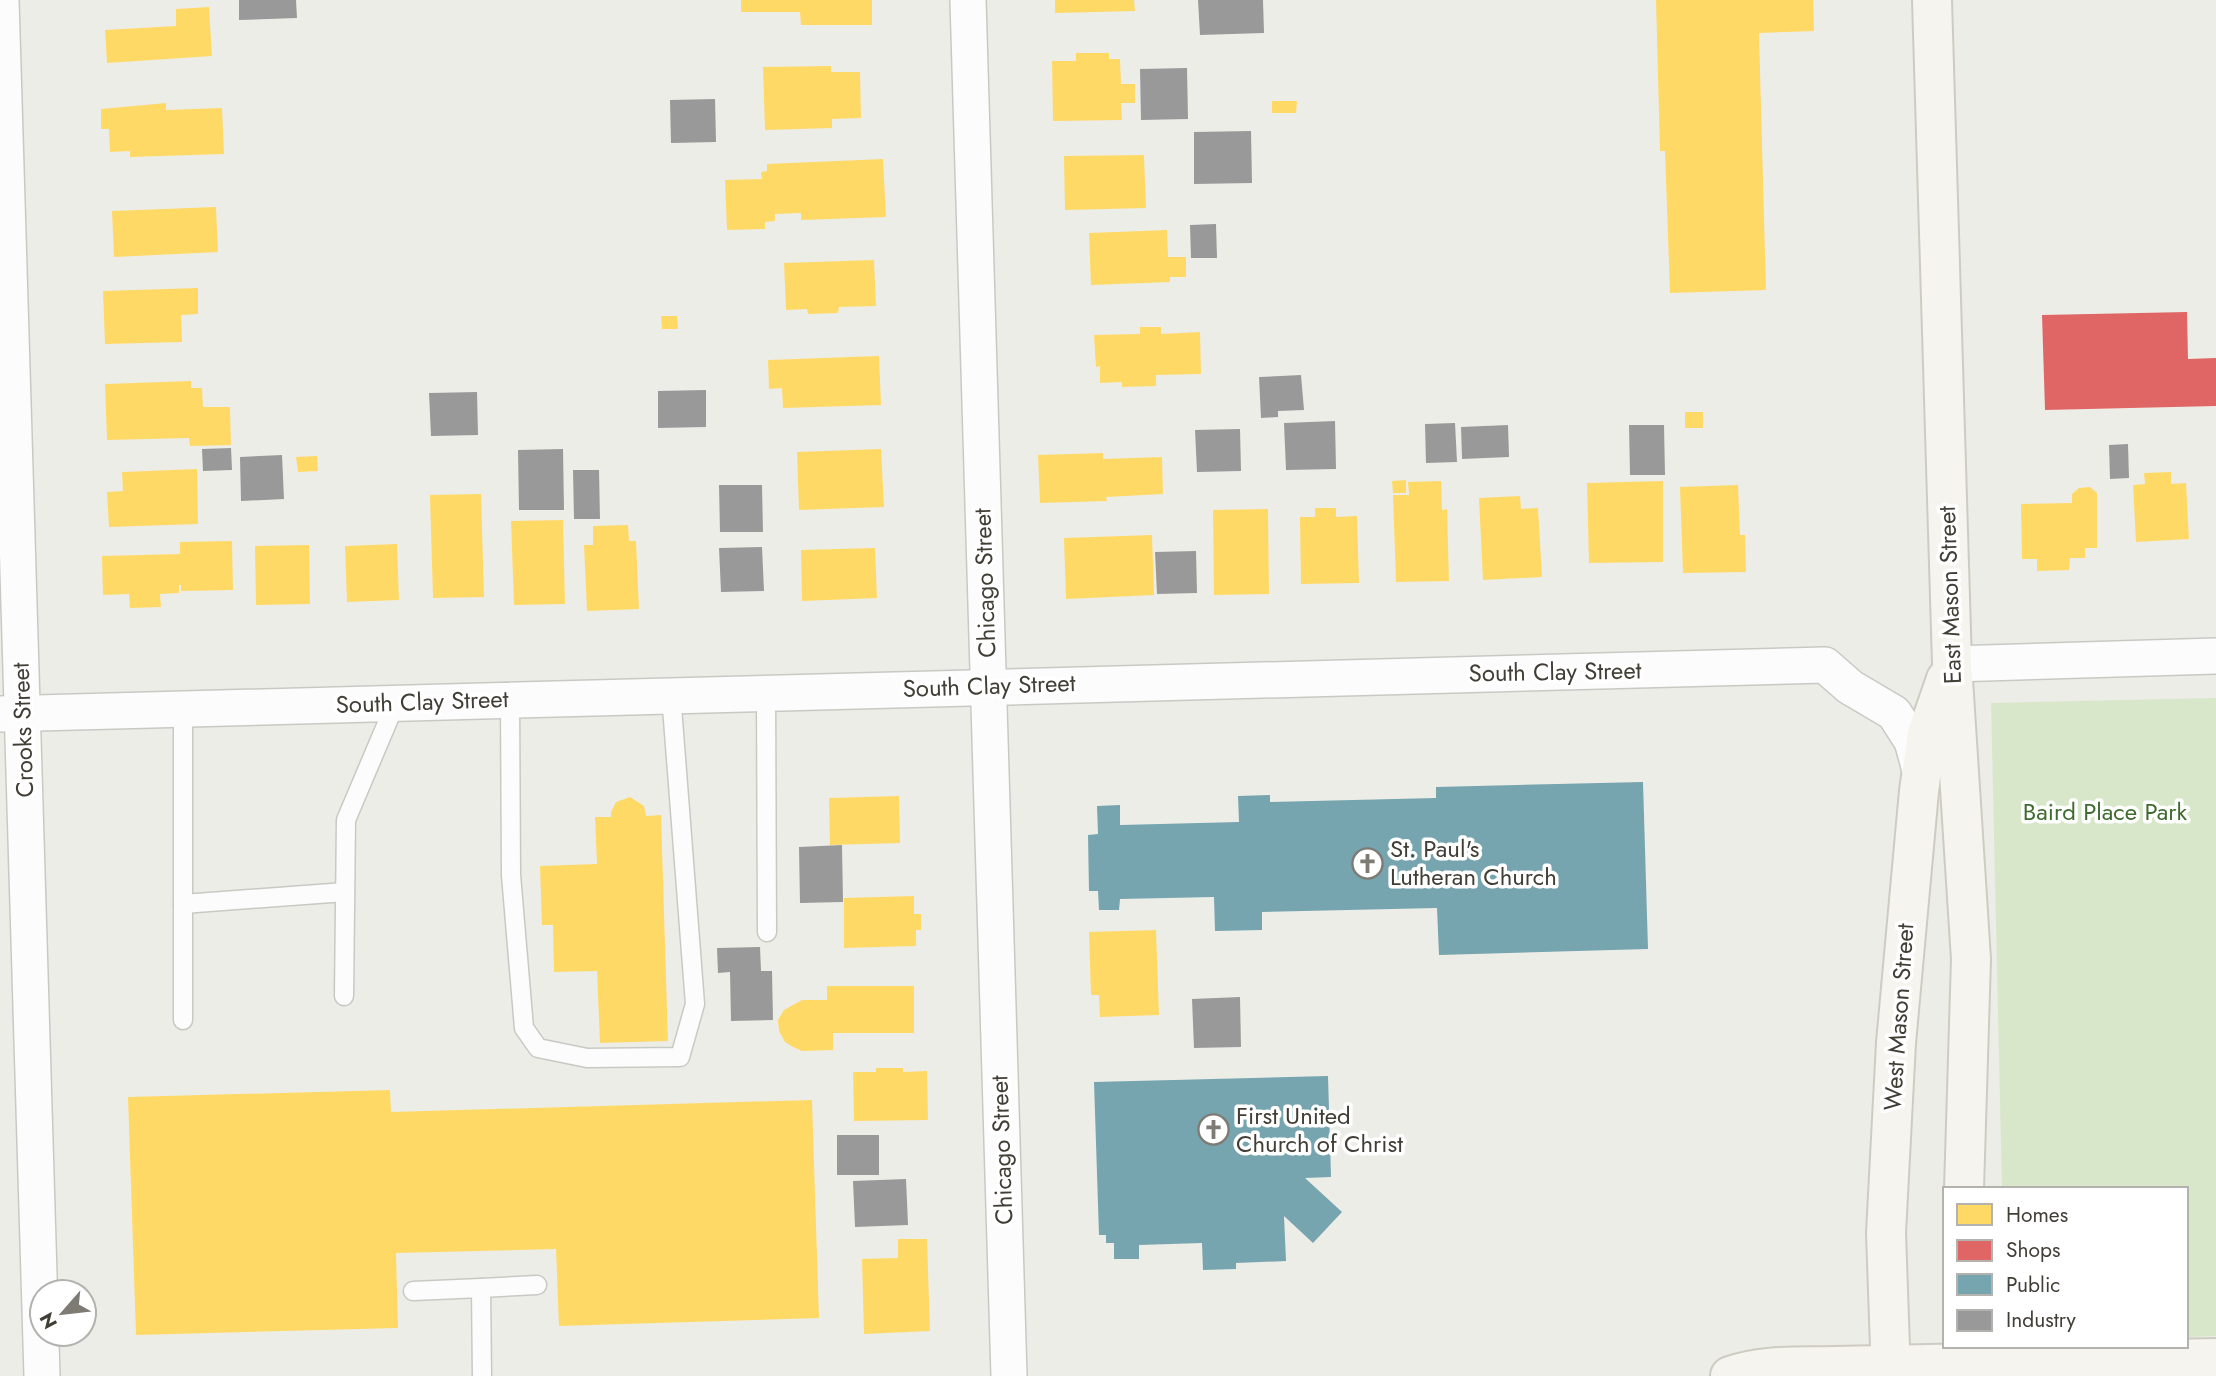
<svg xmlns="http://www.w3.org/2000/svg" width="2216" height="1376" viewBox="0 0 2216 1376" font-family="Jost,sans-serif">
<rect width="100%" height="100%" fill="#edede8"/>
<polygon fill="#d8e6ca" points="2216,698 2216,1336 2186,1337 2186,1189 2002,1189 1991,703"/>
<g fill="#ffd966">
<polygon points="741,0 872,0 872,25 801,25 800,12 741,12"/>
<polygon points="1055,0 1134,0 1135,11 1055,13"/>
<polygon points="1656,0 1813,0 1814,31 1759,33 1766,290 1670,293 1665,151 1660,151"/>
<polygon points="209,7 212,56 107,63 105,30 176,26 176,9"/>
<polygon points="1076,53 1109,53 1109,59 1120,59 1121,84 1135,84 1135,103 1121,103 1122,120 1053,121 1052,61 1076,61"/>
<polygon points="831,66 831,72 860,72 861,118 832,119 832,128 765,130 763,67"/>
<polygon points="1272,101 1297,101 1296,113 1272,113"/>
<polygon points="166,103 166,110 222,108 224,154 130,157 130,151 110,152 109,129 101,129 101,109"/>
<polygon points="1144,155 1146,208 1065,210 1064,156"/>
<polygon points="883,159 886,217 801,220 801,213 775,214 775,221 765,222 765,229 727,230 725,180 762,179 761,172 767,171 767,164"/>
<polygon points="216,207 218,252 114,257 112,211"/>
<polygon points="1167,230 1168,257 1186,257 1186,277 1170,277 1170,282 1091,285 1089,233"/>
<polygon points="874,260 876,306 839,307 838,313 808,314 807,309 786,310 784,263"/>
<polygon points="198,288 198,314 181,315 182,342 105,344 103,291"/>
<polygon points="661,316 677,316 678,329 662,329"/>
<polygon points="1140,327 1161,327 1161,334 1200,332 1201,374 1156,375 1156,386 1122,387 1122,382 1100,383 1100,366 1096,367 1094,335 1140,334"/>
<polygon points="879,356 881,405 783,408 782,388 769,389 768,360"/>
<polygon points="191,381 191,388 202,388 203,407 230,407 231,445 190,446 189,438 107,440 105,384"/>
<rect x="1685" y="412" width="18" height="16"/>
<polygon points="881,449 884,507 799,510 797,452"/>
<polygon points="1103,453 1103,459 1162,457 1163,494 1106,497 1107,501 1040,503 1038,455"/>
<polygon points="317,456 318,471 298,472 296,457"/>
<polygon points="197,469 198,524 109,527 107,492 123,491 122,472"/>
<polygon points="2171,472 2171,484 2186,483 2189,539 2136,542 2133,485 2145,484 2144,473"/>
<polygon points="1406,480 1406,493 1393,493 1392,481"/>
<polygon points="1441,481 1442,510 1447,509 1449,581 1396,582 1393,495 1409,495 1408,482"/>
<polygon points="1663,481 1663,562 1589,563 1587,483"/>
<polygon points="1738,485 1740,535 1745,535 1746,572 1683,573 1680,487"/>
<polygon points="2090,487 2097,493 2097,548 2085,548 2085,558 2070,558 2069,570 2037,571 2037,559 2022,559 2021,504 2072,503 2072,494 2079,488"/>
<polygon points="481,494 484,597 433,598 430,495"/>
<polygon points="1520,496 1521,509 1538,508 1542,577 1483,580 1479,498"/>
<polygon points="1315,508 1336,508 1336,517 1357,516 1359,583 1301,584 1300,517 1315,517"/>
<polygon points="1268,509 1269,594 1214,595 1213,510"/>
<polygon points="563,520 565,604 514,605 511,521"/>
<polygon points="628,525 629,541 636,541 639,609 587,611 584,545 593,545 593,526"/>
<polygon points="1152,535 1154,595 1066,599 1064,538"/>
<polygon points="232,541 233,590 181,591 181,585 179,585 179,593 160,594 161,607 130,608 129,594 103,595 102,556 180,554 180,542"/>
<polygon points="397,544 399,600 347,602 345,546"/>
<polygon points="309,545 310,604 256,605 255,546"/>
<polygon points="875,548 877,598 802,601 801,550"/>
<polygon points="899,796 900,843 830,845 829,798"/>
<polygon points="630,797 644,806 646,816 661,815 668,1041 600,1043 597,971 554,972 553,925 542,925 540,866 597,864 595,817 611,817 611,812 616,802"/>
<polygon points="914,896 914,914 921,914 921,930 916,930 916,946 844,948 844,898"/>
<polygon points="1156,930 1159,1015 1100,1017 1099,995 1091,995 1089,932"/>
<polygon points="827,986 914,986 914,1033 833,1033 833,1050 802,1051 793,1047 785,1042 779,1031 778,1020 784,1010 802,1000 827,1000"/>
<polygon points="876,1068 903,1068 903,1072 927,1071 928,1120 854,1121 853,1072 876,1072"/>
<polygon points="390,1090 391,1112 812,1100 819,1318 559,1326 556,1249 396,1253 398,1328 136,1335 128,1097"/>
<polygon points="898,1239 927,1239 930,1331 864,1334 862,1259 898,1258"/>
</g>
<polygon fill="#e06666" points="2187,312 2188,359 2216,358 2216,406 2045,410 2042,315"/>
<g fill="#76a5af">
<polygon points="1643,782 1648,949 1439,955 1437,908 1262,912 1262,930 1215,931 1214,897 1120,899 1119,910 1099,910 1098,891 1089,891 1088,835 1098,834 1097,806 1120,805 1120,825 1239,822 1238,796 1270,795 1270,802 1436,798 1436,787"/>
<polygon points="1328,1076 1331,1177 1305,1178 1342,1212 1313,1243 1284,1216 1286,1261 1236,1263 1236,1269 1203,1270 1202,1243 1139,1245 1139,1259 1114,1259 1114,1243 1106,1243 1106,1235 1099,1235 1094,1082"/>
</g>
<g fill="#999">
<polygon points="239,0 296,0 297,18 239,20"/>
<polygon points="1198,0 1263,0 1264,33 1200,35"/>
<polygon points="1187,68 1188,119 1141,120 1140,69"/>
<polygon points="715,99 716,142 671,143 670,100"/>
<polygon points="1251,131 1252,183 1194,184 1194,132"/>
<polygon points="1216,224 1217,258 1191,258 1190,225"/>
<polygon points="1301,375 1304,410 1278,411 1278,417 1261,418 1259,377"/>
<polygon points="706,390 706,427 658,428 658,391"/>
<polygon points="477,392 478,435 431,436 429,393"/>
<polygon points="1335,421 1336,469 1286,470 1284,423"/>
<polygon points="1455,423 1457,462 1426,463 1425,424"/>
<polygon points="1508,425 1509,457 1462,459 1461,427"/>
<polygon points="1629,425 1664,425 1665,475 1630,475"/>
<polygon points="1240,429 1241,471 1197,472 1195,430"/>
<polygon points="2128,444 2129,478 2110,479 2109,445"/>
<polygon points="231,448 232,470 203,471 202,449"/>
<polygon points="563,449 564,510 519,510 518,450"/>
<polygon points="282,455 284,499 241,501 240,457"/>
<polygon points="573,470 599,470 600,519 574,519"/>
<polygon points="719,485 762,485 763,532 720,532"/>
<polygon points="762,547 764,591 721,592 719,548"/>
<polygon points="1196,551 1197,593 1157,594 1155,552"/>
<polygon points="842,845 843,902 800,903 799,847"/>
<polygon points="760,947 761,971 772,971 773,1020 731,1021 730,972 718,973 717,948"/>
<polygon points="1240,997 1241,1047 1194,1048 1192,999"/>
<rect x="837" y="1135" width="42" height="40"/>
<polygon points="906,1179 908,1225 855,1227 853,1181"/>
</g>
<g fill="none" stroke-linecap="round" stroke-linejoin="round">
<defs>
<g id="lane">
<polyline points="766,692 767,932"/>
<polyline points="510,699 511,875 524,1028 538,1048 587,1058 680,1057 695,1004 671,694"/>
<polyline points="183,904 345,892"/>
<polyline points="344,996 346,820 396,702"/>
<polyline points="183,1020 183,708"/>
<polyline points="481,1288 537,1285"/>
<polyline points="413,1291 481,1288 482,1376"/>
</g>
<g id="street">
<polyline points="1,0 42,1376"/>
<polyline points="968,0 1009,1376"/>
<polyline points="1952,664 2216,656"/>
<polyline points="0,714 1825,665 1850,687 1894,713 1912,741 1921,774"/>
</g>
<g id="secondary">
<polyline points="1932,0 1952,664 1971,959 1964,1189"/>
<path d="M1730 1376C1763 1364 1800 1367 1834 1366L2216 1358"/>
<polyline points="1891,1376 1886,1233 1896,1043 1919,791 1927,734 1946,679"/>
</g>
</defs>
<use href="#lane" stroke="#c9c9c4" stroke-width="21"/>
<use href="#street" stroke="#c9c9c4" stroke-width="38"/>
<use href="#secondary" stroke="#ceccc2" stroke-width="42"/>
<use href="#lane" stroke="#fcfcfc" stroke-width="18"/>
<use href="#street" stroke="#fcfcfc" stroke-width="35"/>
<use href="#secondary" stroke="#f5f4ee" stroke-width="38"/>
</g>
<defs>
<symbol id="church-ring" viewBox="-11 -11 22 22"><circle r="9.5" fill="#fff" stroke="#7d7b74" stroke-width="1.5"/><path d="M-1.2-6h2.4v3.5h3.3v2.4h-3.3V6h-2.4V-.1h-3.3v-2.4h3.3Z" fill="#7d7b74"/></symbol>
</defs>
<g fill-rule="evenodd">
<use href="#church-ring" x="1350" y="846" width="35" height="35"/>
<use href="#church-ring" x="1196" y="1112" width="35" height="35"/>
</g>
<g text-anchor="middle" stroke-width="7" stroke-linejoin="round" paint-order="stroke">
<g font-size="24" fill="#413e35" stroke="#fff">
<text transform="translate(985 583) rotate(-92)" y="8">Chicago Street</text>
<text transform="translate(1950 595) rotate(-92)" y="8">East Mason Street</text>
<text transform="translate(1555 672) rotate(-1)" y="8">South Clay Street</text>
<text transform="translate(989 686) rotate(-2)" y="8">South Clay Street</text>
<text transform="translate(422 702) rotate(-2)" y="8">South Clay Street</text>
<text transform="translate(23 730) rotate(-92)" y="8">Crooks Street</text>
<text transform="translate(1899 1017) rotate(-86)" y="8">West Mason Street</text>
<text transform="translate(1002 1150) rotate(-92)" y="8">Chicago Street</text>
</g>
<g font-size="24" fill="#406b30" stroke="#fff">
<text x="2105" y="820">Baird Place Park</text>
</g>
<g font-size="24" fill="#413e35" stroke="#fff" text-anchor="start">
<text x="1390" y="857">St. Paul's<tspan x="1390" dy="28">Lutheran Church</tspan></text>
<text x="1236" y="1124">First United<tspan x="1236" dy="28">Church of Christ</tspan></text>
</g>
</g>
<rect x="1943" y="1187" width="245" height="161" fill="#ffffff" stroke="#b3b2ae" stroke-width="2"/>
<rect x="1957" y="1204" width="35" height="21" fill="#ffd966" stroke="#b3b2ae" stroke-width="2"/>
<text x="2006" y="1222" font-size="21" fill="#413e35">Homes</text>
<rect x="1957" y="1240" width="35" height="21" fill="#e06666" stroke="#b3b2ae" stroke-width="2"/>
<text x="2006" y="1257" font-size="21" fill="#413e35">Shops</text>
<rect x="1957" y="1274" width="35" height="21" fill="#76a5af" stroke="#b3b2ae" stroke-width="2"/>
<text x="2006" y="1292" font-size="21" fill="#413e35">Public</text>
<rect x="1957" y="1310" width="35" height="21" fill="#999999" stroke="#b3b2ae" stroke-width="2"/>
<text x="2006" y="1327" font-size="21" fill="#413e35">Industry</text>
<g transform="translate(63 1313) rotate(242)"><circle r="33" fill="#ffffff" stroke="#b3b2ae" stroke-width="2"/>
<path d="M0-5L12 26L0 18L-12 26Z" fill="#7d7b74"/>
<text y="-10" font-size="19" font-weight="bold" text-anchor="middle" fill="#413e35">N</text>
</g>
</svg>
